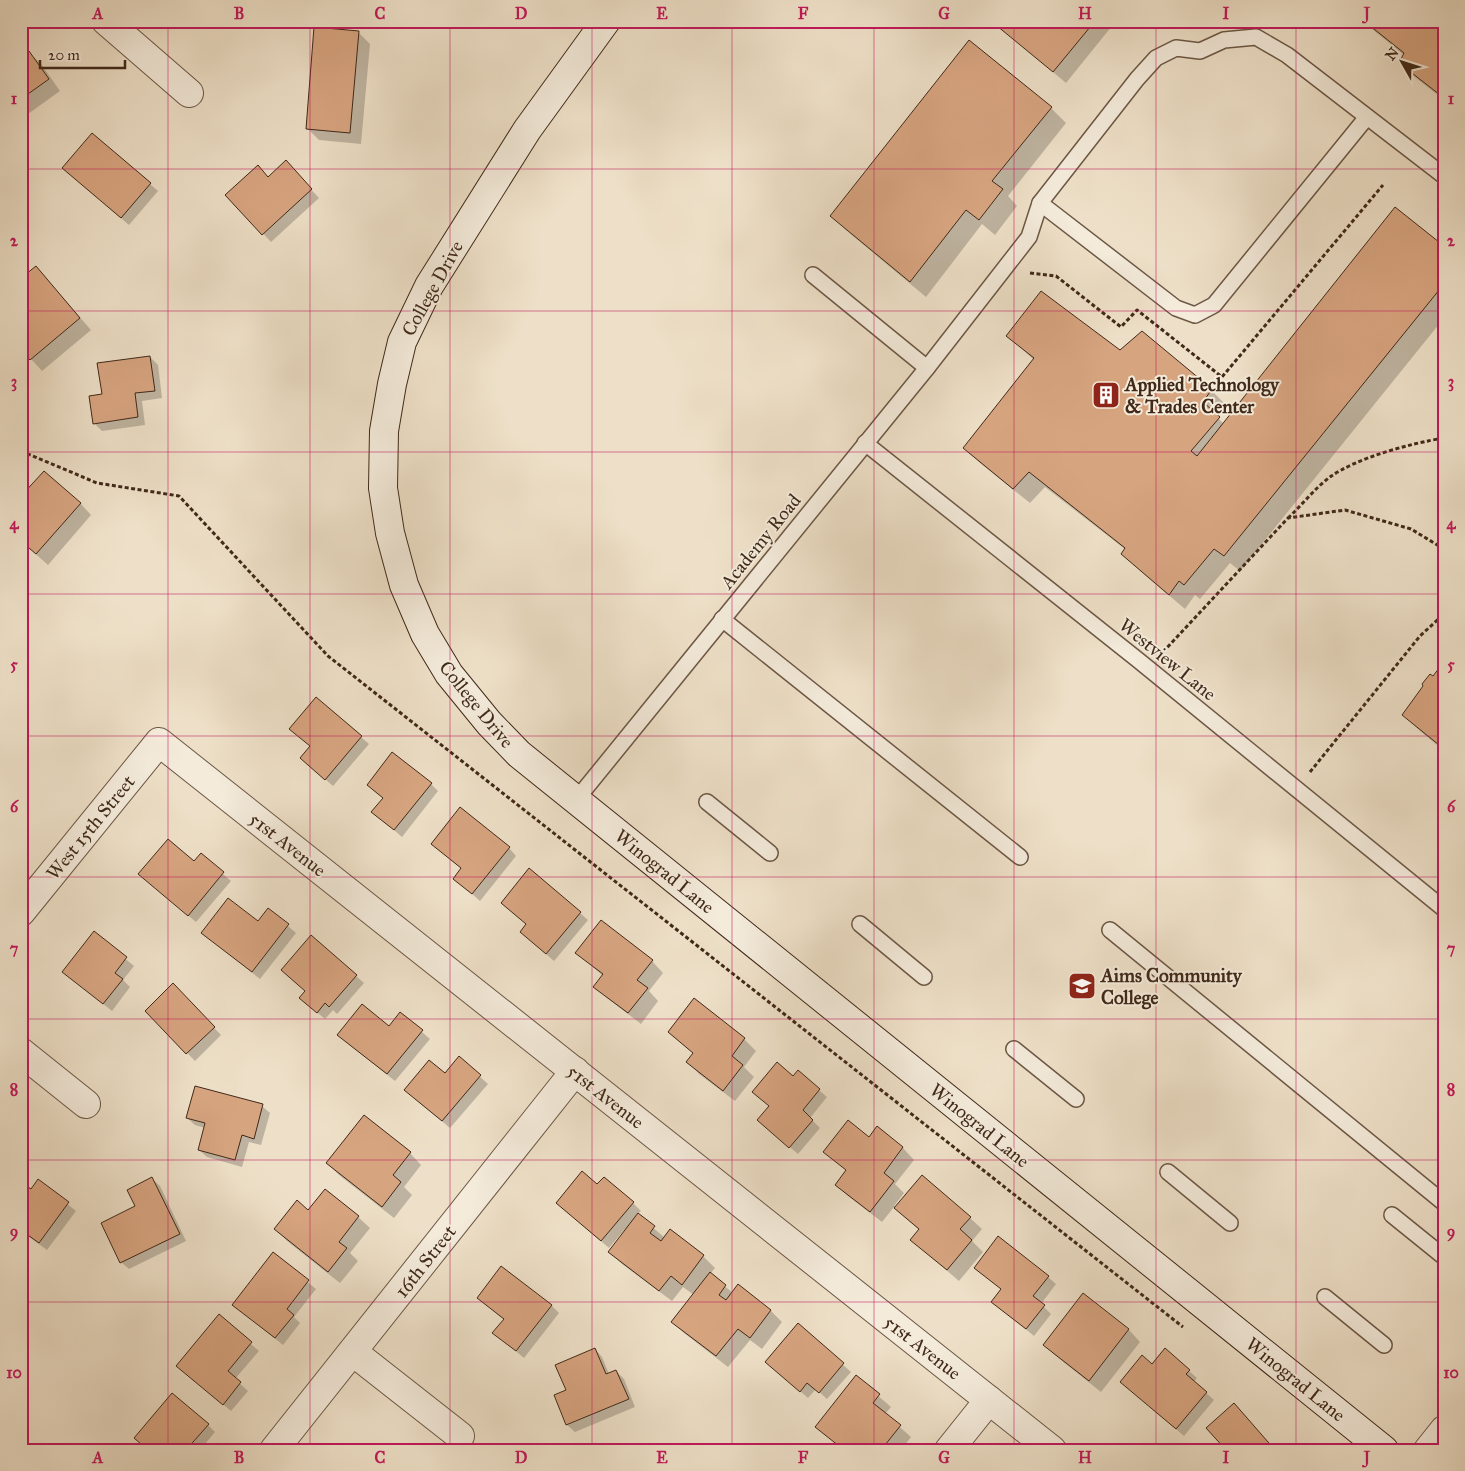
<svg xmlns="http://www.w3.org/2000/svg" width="1465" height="1471" viewBox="0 0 1465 1471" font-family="'IM FELL Great Primer',serif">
<rect width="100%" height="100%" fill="#eee0c8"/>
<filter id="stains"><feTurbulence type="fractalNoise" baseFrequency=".004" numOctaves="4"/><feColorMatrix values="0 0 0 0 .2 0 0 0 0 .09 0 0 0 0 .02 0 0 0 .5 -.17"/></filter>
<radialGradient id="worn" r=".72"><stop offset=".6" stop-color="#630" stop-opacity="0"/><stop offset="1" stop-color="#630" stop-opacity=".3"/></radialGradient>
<g fill="#0003">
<polygon points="992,21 1116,21 1066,83"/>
<polygon points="1362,21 1444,21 1444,100 1416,78 1400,63 1404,55"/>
<polygon points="358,32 370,44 361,144 319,140 307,128"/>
<polygon points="29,53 41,64 60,91 21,119 21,59"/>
<polygon points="1051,108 1066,123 1008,196 1017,206 995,235 982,224 926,297 847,231 831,216"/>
<polygon points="293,170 319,198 271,242 227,195"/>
<polygon points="71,175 150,184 158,191 129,225"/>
<polygon points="1444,248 1444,318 1240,571 1230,563 1200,599 1195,595 1185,609 1138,569 1123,554 1126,550 1045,487 1030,503 980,463 965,448 1034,360 1008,336 1120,352 1211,390 1226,405 1218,418 1224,424"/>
<polygon points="21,262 27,268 21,274"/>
<polygon points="36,267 91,330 42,371 31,359"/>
<polygon points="150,357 158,365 162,398 142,401 145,425 102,431 94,423 103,395"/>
<polygon points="21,497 80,503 91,515 48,565 21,541"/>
<polygon points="1444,665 1444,751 1419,730 1403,715 1424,687"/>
<polygon points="298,736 361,737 369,744 333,786 309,765 311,747"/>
<polygon points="431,784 438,791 402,837 373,812 384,799 368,785"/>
<polygon points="432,844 509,848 516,856 480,901 454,878 462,869"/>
<polygon points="201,855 231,881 196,922 148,882 194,862"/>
<polygon points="269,910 296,933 260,979 203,933 259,923"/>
<polygon points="580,913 588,920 554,961 521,932"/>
<polygon points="94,933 134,966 123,980 130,987 112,1011 64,972"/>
<polygon points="577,953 652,961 663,973 649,991 658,1001 641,1024 607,998 595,986 603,976"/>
<polygon points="356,976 364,983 337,1014 333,1010 325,1019 308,1005"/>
<polygon points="173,985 221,1035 195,1061 146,1011"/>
<polygon points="695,1000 744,1039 756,1051 744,1067 754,1077 735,1101 699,1074 688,1062 694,1054 669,1032"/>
<polygon points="401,1014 430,1039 395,1081 346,1042 390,1027"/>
<polygon points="459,1058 488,1084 450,1128 413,1097 445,1075"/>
<polygon points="798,1072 827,1097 810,1118 820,1128 798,1154 766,1127"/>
<polygon points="262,1106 270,1113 261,1145 249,1142 242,1167 207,1157 199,1150 205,1128 195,1125 187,1118"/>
<polygon points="877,1128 903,1148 914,1160 895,1184 904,1193 894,1206 970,1218 982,1229 972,1241 983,1252 959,1281 924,1251 919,1230 894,1207 882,1222 848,1196 836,1185 847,1171 825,1152 869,1138"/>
<polygon points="410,1153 421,1165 404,1187 412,1195 394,1218 339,1175 327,1163"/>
<polygon points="152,1179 160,1186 186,1241 129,1269 121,1262 137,1207"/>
<polygon points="39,1181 76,1211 47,1250 21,1231 21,1183 31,1191"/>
<polygon points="597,1186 633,1203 641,1211 637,1214 665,1238 670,1231 703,1256 715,1268 710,1274 733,1293 738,1286 771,1311 782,1322 762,1349 750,1340 728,1367 684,1333 673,1322 694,1295 683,1287 672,1301 622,1264 610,1252 627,1231 625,1229 609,1248 565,1210"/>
<polygon points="308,1211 358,1217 370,1228 350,1253 358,1261 340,1283 287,1241 276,1229"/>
<polygon points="273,1254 316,1289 294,1317 300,1323 283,1345 233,1305"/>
<polygon points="976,1268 1048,1277 1056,1284 1041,1304 1051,1314 1034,1336 993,1302 1002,1290"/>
<polygon points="1083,1295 1129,1330 1140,1342 1101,1392 1056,1356 1044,1345"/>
<polygon points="478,1298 551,1305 559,1313 524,1358 494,1333 504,1320"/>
<polygon points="219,1316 259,1351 235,1379 248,1391 231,1411 185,1373"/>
<polygon points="798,1325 851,1372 827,1399 816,1389 808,1398 774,1369"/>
<polygon points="595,1349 602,1357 609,1374 616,1371 624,1379 635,1407 575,1432 567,1425 555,1396 567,1391"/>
<polygon points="1165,1350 1197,1378 1194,1382 1214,1400 1184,1436 1129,1389"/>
<polygon points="856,1377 891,1407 885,1414 911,1437 901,1450 843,1450 817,1427"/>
<polygon points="208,1425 215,1432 200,1450 148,1450"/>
</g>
<g fill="#d7a480" stroke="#402919">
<polygon points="991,21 1095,21 1053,72"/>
<polygon points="1364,21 1444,21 1444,98 1399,63 1404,53"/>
<polygon points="314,27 359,31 350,133 306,129"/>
<polygon points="969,40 1052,107 992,181 1003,189 979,220 966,210 910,282 830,216"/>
<polygon points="29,51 49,79 21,99 21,57"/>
<polygon points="92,133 151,183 121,218 62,168"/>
<polygon points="286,160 312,189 262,235 225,195 258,165 268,177"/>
<polygon points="1395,207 1444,246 1444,284 1224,556 1214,549 1184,585 1179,581 1169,595 1121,554 1125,548 1029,472 1013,489 963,448 1034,358 1006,336 1041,291 1120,350 1142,331 1212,389 1203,402 1220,417 1191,451 1197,456"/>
<polygon points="36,266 80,318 30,360 21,350 21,278"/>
<polygon points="150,356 155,391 135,393 138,417 93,424 89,396 102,394 97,363"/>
<polygon points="44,471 81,503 36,554 21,541 21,496"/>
<polygon points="1443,663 1444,664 1444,749 1402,715 1423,686 1422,684 1430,674 1433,676"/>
<polygon points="316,697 362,736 325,780 300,758 310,746 289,729"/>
<polygon points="392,752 432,783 394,830 371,812 383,798 367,785"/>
<polygon points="460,807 510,847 472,894 453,879 461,868 431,844"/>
<polygon points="168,839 194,861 201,853 224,872 188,916 138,874"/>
<polygon points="529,868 581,912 546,954 520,932 526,924 501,903"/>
<polygon points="228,898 258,921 268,908 289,924 252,972 201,933"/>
<polygon points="601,920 653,960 637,980 648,988 628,1013 593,987 603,974 575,953"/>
<polygon points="94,931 127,957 115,973 123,979 103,1004 62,972"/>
<polygon points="311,935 357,975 329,1007 325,1003 317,1013 299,998 305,991 281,970"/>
<polygon points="173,983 215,1027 186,1054 145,1011"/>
<polygon points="694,998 745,1038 732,1056 743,1065 723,1091 686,1062 693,1053 668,1032"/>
<polygon points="362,1004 389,1026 400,1012 423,1030 387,1074 337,1035"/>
<polygon points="459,1056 481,1075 442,1121 404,1090 429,1060 445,1073"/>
<polygon points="777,1062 793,1076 798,1070 820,1089 803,1110 813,1120 789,1148 757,1120 769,1106 752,1092"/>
<polygon points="195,1086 263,1104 254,1139 242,1135 235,1160 198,1150 205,1123 186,1118"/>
<polygon points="364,1115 411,1152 393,1175 401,1182 382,1207 326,1163"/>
<polygon points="848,1120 869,1137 877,1126 903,1147 884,1173 894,1181 870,1212 835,1185 846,1170 823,1152"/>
<polygon points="582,1171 597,1184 604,1177 634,1202 601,1241 556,1203"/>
<polygon points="922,1175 971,1217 960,1229 972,1240 947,1270 910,1240 919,1229 894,1208"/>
<polygon points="152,1177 180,1234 120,1263 101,1223 135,1206 127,1190"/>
<polygon points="38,1179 69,1202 39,1243 21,1230 21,1182 31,1189"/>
<polygon points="325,1189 359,1216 339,1242 347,1248 328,1272 274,1229 297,1200 308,1210"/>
<polygon points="638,1213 655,1226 650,1233 661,1241 670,1229 704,1255 682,1285 671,1276 659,1291 608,1252"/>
<polygon points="998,1236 1049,1276 1033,1296 1045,1305 1026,1329 991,1302 1001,1289 974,1268"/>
<polygon points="273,1252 309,1280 287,1309 294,1315 275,1338 232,1305"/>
<polygon points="501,1266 552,1305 516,1351 492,1333 504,1319 477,1298"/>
<polygon points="710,1272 726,1285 719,1295 726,1300 738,1284 771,1310 750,1338 738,1329 716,1356 671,1322"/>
<polygon points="1083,1293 1129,1329 1089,1381 1043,1345"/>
<polygon points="219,1314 252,1342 228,1371 241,1382 223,1405 176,1366"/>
<polygon points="798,1323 844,1363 819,1393 807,1383 800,1392 765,1362"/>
<polygon points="595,1348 606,1374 616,1370 629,1399 566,1425 554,1395 566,1390 555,1365"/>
<polygon points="1165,1348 1190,1370 1186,1374 1207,1392 1176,1429 1120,1382 1142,1355 1152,1364"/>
<polygon points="856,1375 880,1394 873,1403 901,1425 881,1450 844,1450 815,1427"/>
<polygon points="172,1393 209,1424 186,1450 148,1450 134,1438"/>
<polygon points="1234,1403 1275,1450 1226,1450 1206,1428"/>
</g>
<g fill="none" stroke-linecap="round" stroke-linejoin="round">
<defs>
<g id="lane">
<polyline points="1040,203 1176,308 1195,315 1214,305 1367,117"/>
<polyline points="813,275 927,368"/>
<polyline points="865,443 1138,660 1444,909"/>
<polyline points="722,619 1020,857"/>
<polyline points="576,800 927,368 1029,237 1040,203 1137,79 1156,58 1176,48 1200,51 1224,40 1256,37 1287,55 1444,176"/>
<polyline points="707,802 770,853"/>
<polyline points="860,924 924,977"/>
<polyline points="1110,930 1444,1203"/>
<polyline points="1014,1049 1076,1099"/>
<polyline points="1168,1172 1230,1223"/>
<polyline points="1392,1215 1444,1257"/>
<polyline points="1325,1297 1384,1345"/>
</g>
<g id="street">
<polyline points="106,21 189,93"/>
<polyline points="21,912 159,742 1052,1450"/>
<polyline points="21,1052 86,1104"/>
<polyline points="353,1352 460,1436"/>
<polyline points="274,1450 575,1071"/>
<polyline points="949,1450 989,1400"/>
<polyline points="1428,1450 1444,1430"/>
</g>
<polyline id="secondary" points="606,21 527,130 429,286 402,342 392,384 384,431 383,488 390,533 404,585 425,634 449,674 489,723 519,754 1384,1450"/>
</defs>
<use href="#lane" stroke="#6c5745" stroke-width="18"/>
<use href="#street" stroke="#6c5745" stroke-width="30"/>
<use href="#secondary" stroke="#402919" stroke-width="30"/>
<g stroke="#402919" stroke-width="3" stroke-dasharray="4 2.5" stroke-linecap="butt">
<polyline points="1030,273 1056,276 1121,327 1137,310 1222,377 1383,185"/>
<polyline points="21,451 97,483 179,496 328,656 1183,1327"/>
<path d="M1288 518C1302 505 1315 488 1330 477 1356 458 1412 443 1444 438"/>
<polyline points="1163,652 1288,518 1345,510 1411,529 1444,549"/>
<polyline points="1310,772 1420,636 1444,614"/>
</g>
<use href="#lane" stroke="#f4ebdb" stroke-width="15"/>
<use href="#street" stroke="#f4ebdb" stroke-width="28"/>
<use href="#secondary" stroke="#f4ebdb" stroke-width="28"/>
</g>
<path fill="none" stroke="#c2185b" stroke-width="1" stroke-opacity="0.55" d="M168 21V1450M310 21V1450M450 21V1450M592 21V1450M732 21V1450M874 21V1450M1014 21V1450M1156 21V1450M1296 21V1450M21 169H1444M21 311H1444M21 452H1444M21 594H1444M21 736H1444M21 877H1444M21 1019H1444M21 1160H1444M21 1302H1444"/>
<defs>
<symbol id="building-square" viewBox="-11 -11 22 22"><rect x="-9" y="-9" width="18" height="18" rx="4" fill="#8f2418" stroke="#f4ebdb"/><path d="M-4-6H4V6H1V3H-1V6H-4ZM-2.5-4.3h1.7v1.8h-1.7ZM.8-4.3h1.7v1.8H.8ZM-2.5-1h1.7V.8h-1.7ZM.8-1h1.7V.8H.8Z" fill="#fff"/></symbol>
<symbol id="university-square" viewBox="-11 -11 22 22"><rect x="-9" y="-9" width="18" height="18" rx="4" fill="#8f2418" stroke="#f4ebdb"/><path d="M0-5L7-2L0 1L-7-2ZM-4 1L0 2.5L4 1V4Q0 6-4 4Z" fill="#fff"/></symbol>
</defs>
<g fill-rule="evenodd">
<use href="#building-square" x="1090" y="379" width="32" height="32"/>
<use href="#university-square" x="1066" y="970" width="32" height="32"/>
</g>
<g text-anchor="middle" stroke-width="4" stroke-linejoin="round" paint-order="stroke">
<g font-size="19" fill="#402919" stroke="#f4ebdb">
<text transform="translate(432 288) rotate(-61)" y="7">College Drive</text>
<text transform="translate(760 541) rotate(-51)" y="7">Academy Road</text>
<text transform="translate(1168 659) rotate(39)" y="7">Westview Lane</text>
<text transform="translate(477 704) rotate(51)" y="7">College Drive</text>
<text transform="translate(90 827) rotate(-51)" y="7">West 15th Street</text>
<text transform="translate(288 844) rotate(38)" y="7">51st Avenue</text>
<text transform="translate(665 871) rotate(39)" y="7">Winograd Lane</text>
<text transform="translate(606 1096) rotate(38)" y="7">51st Avenue</text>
<text transform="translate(980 1125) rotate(39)" y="7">Winograd Lane</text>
<text transform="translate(425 1261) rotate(-52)" y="7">16th Street</text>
<text transform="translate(923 1347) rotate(38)" y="7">51st Avenue</text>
<text transform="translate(1296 1379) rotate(39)" y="7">Winograd Lane</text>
</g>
<g font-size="19" font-weight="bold" fill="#402919" stroke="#f4ebdb" text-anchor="start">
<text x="1125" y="391">Applied Technology<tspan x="1125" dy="22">&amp; Trades Center</tspan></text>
<text x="1101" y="982">Aims Community<tspan x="1101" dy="22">College</tspan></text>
</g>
</g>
<rect width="1465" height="1471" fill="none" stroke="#eee0c8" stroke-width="55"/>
<g transform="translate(1402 62) rotate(309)" stroke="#f4ebdb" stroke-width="4" paint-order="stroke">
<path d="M0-4L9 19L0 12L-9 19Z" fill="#402919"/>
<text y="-8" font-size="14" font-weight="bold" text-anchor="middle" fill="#402919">N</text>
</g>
<path d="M40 60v8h85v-8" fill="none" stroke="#402919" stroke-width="2.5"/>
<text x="48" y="60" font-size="15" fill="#402919" stroke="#f4ebdb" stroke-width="4" paint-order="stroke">20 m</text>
<rect x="28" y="28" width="1410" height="1416" fill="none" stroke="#c2185b" stroke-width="2"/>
<g font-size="16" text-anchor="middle" font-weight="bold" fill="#c2185b">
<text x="98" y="19">A</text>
<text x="239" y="19">B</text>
<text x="380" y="19">C</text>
<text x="521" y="19">D</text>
<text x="662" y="19">E</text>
<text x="803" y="19">F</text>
<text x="944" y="19">G</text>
<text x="1085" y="19">H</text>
<text x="1226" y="19">I</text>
<text x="1367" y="19">J</text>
<text x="14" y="104">1</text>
<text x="1451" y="104">1</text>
<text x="14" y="246">2</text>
<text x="1451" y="246">2</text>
<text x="14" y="387">3</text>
<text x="1451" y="387">3</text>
<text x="14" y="529">4</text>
<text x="1451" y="529">4</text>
<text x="14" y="670">5</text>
<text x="1451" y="670">5</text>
<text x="14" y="812">6</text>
<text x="1451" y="812">6</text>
<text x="14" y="954">7</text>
<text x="1451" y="954">7</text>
<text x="14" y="1095">8</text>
<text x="1451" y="1095">8</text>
<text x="14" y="1237">9</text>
<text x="1451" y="1237">9</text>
<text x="14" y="1378">10</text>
<text x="1451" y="1378">10</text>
<text x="98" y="1463">A</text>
<text x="239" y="1463">B</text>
<text x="380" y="1463">C</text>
<text x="521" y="1463">D</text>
<text x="662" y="1463">E</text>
<text x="803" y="1463">F</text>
<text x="944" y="1463">G</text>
<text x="1085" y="1463">H</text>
<text x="1226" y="1463">I</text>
<text x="1367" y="1463">J</text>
</g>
<rect width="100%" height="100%" filter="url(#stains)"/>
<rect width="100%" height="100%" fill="url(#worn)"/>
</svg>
